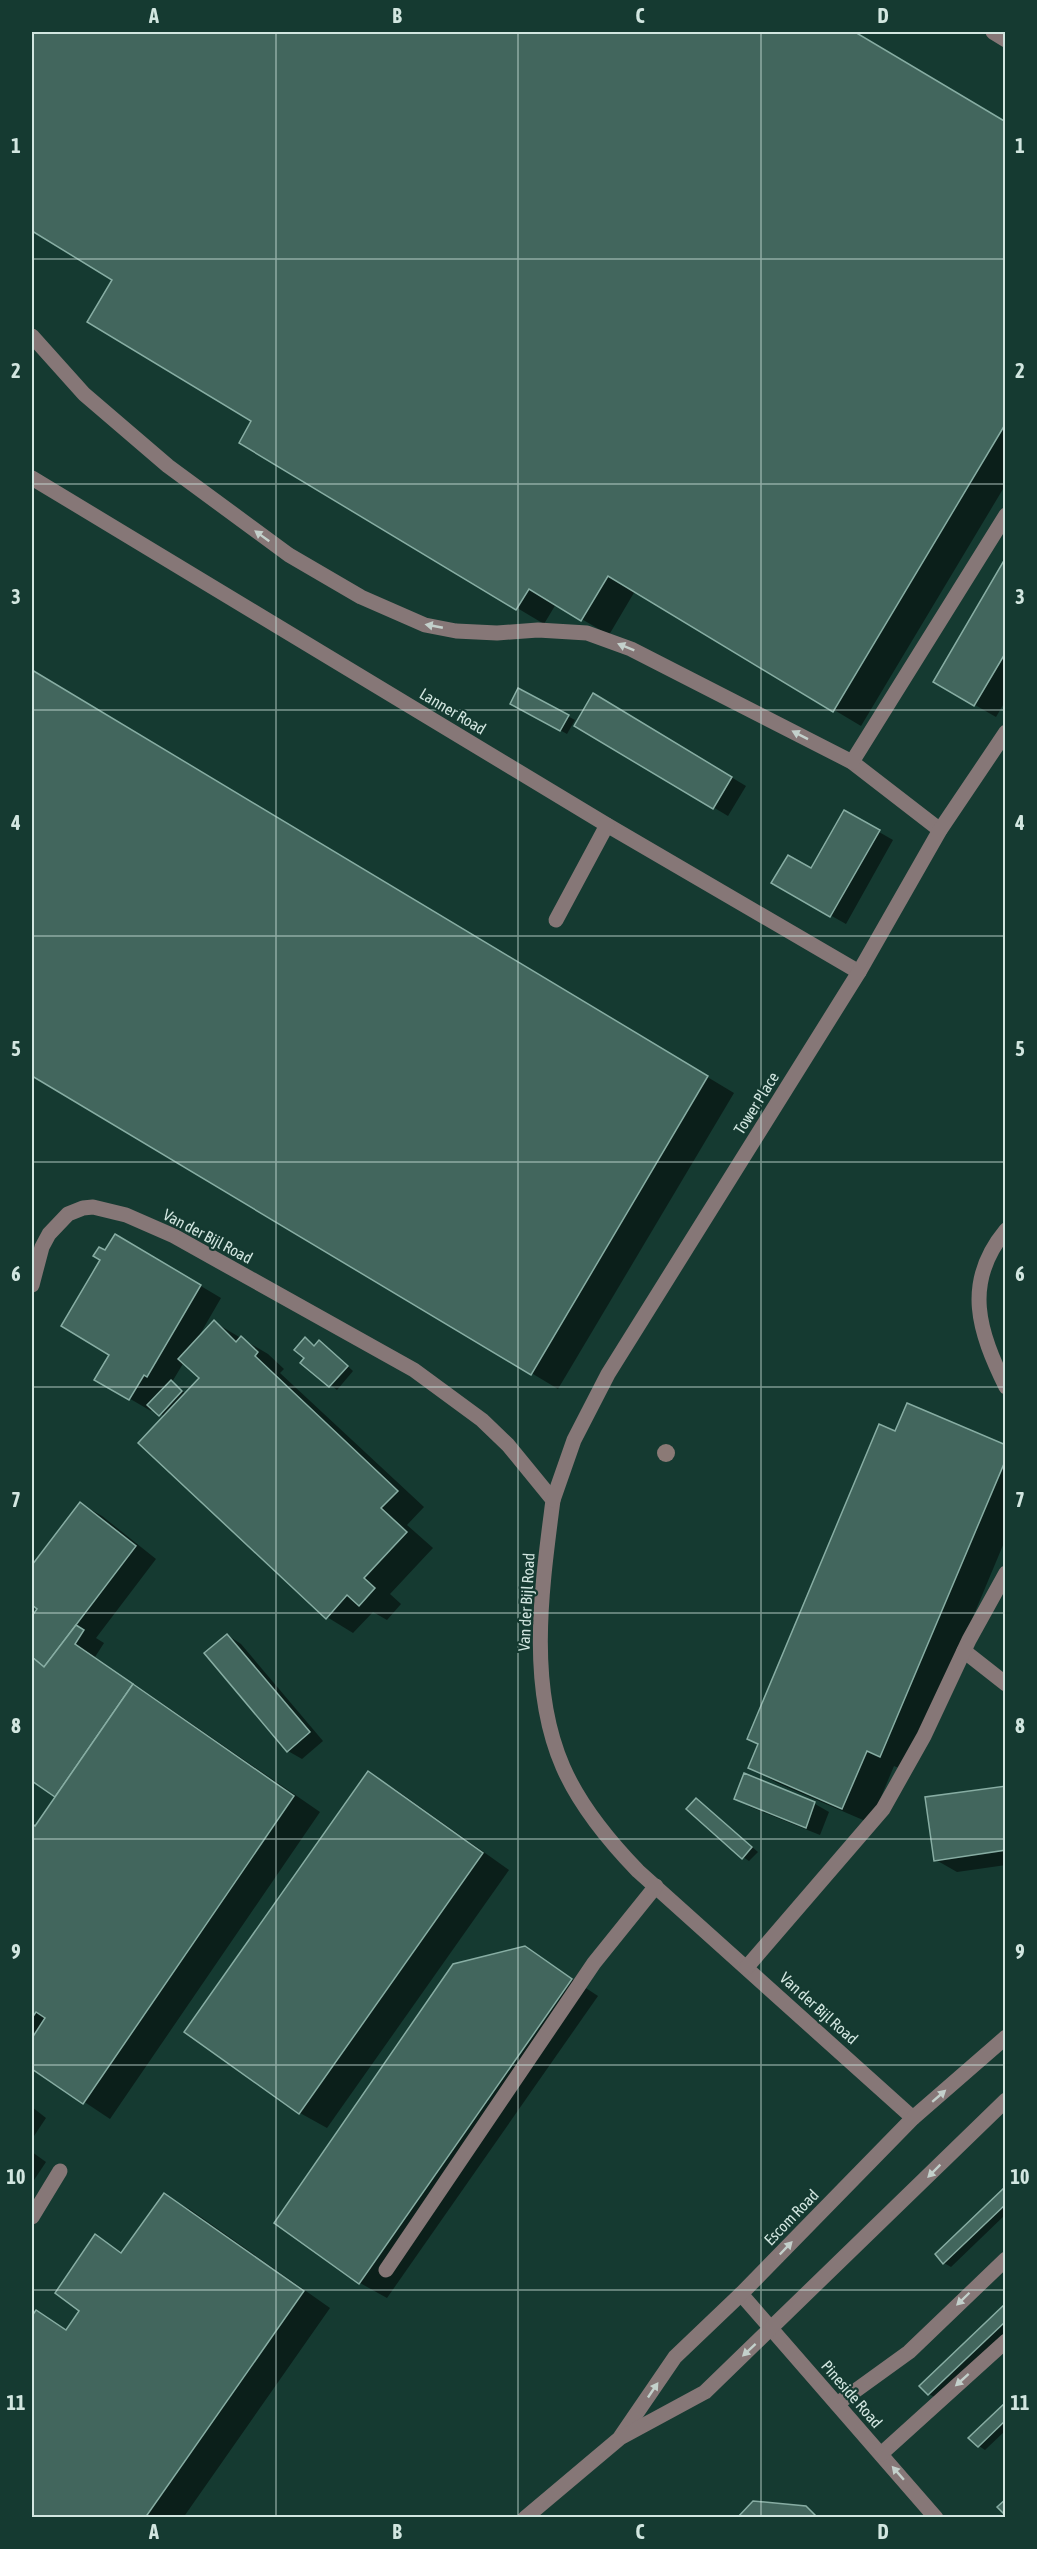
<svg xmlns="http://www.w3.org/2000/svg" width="1037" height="2549" viewBox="0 0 1037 2549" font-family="'Asap Condensed',sans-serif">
<rect width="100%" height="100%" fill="#153a31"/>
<g fill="#0007" fill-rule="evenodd">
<polygon points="32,32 853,32 1006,123 1006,484 861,726 635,591 609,635 556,604 544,624 241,442 254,420 115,279 32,229"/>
<polygon points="1006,560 1006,700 996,717 935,682"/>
<polygon points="32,671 734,1093 558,1389 32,1074"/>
<polygon points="519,690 575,720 567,734 512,703"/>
<polygon points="594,695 746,786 728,816 576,725"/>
<polygon points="844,812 893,840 846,924 773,883 811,870"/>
<path d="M137 1248 221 1298 199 1336 214 1322 268 1354 284 1369 280 1373 424 1507 407 1525 433 1548 390 1594 401 1604 387 1620 373 1612 353 1633 327 1617 165 1417 153 1408 151 1411 96 1379 111 1354 106 1252ZM184 1362 201 1378 186 1394 172 1382Z"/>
<polygon points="305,1339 315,1347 319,1342 326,1346 353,1371 337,1390 302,1363 306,1358"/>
<polygon points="896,1433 1006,1447 1006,1538 908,1772 894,1766 870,1823 777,1783 750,1768 760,1745 749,1739"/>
<polygon points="81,1504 102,1516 156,1559 96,1638 104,1643 95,1657 320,1812 110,2119 32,2067 32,2040 35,2035 32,2032 32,1822 37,1825 57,1797 32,1779 34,1760 32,1759 32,1618 39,1609 32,1604 32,1568"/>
<polygon points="227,1635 241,1644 323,1741 302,1759 288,1751"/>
<polygon points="368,1773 395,1789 509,1870 327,2128 300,2113 186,2032"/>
<polygon points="745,1775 815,1804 829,1812 820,1835 750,1807 736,1799"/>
<polygon points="1006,1787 1006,1865 957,1872 936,1860"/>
<polygon points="696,1800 758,1852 749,1861 743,1857"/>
<polygon points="525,1948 598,1996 387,2298 360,2283 276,2223"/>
<polygon points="32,2107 46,2118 32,2139"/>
<polygon points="32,2152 46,2162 32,2183"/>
<polygon points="1006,2188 1006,2214 951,2267 944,2263 937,2254"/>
<polygon points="164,2195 191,2210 330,2308 183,2518 32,2518 32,2319 36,2312 67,2330 82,2310 96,2236 123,2253"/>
<polygon points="1006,2305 1006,2331 936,2398 929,2394 921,2386"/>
<polygon points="1006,2404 1006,2430 985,2450 979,2446"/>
</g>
<g fill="#42665d" stroke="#87ada3" stroke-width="1.5">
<polygon points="32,32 855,32 1006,122 1006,423 833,712 608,576 581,621 529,589 516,610 239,443 251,421 87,322 112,280 32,231"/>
<polygon points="1006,557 1006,652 974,706 933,682"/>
<polygon points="32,670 708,1076 531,1375 32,1076"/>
<polygon points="518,688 569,715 560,731 510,704"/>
<polygon points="593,693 732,777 713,809 574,726"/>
<polygon points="844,810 880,830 830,917 771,883 788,855 811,868"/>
<polygon points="115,1234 201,1285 147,1377 144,1375 129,1400 94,1380 109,1355 61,1326 100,1260 93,1256 99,1247 105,1250"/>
<polygon points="214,1320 236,1342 241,1336 258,1352 255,1356 398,1491 381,1508 407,1532 364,1578 375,1588 359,1606 347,1595 326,1619 138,1443 199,1378 178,1359"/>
<polygon points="305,1337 314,1346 319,1340 348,1366 329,1387 300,1363 304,1358 294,1350"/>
<polygon points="171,1380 182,1391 159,1416 147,1405"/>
<polygon points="907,1403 1006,1445 1006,1459 880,1757 867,1751 842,1809 748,1768 758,1744 747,1739 879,1424 895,1431"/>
<polygon points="80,1502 136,1546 44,1667 32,1657 32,1616 37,1609 32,1605 32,1565"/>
<polygon points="76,1625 84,1630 75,1644 133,1684 55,1797 32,1781 32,1657 44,1667"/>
<polygon points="227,1634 310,1732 287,1752 204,1653"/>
<polygon points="133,1684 294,1796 83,2104 32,2069 32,2038 45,2018 36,2012 32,2018 32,1823 35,1826"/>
<polygon points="368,1771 483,1853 299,2114 184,2032"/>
<polygon points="744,1773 815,1802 806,1828 734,1799"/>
<polygon points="1006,1786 1006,1850 934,1861 925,1797"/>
<polygon points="696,1798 752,1847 742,1859 686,1809"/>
<polygon points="525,1946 572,1979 359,2284 274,2223 453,1964"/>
<polygon points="1006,2186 1006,2204 943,2264 935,2254"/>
<polygon points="164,2193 304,2291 145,2518 32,2518 32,2316 36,2310 66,2330 79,2311 55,2293 95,2234 121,2253"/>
<polygon points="1006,2303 1006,2321 928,2395 919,2386"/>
<polygon points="1006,2402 1006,2420 978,2447 968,2438"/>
<polygon points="1006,2499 1006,2516 997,2507"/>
<polygon points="753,2501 806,2506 818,2518 737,2518"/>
</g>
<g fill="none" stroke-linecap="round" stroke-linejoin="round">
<g stroke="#867777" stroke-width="15">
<polyline points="993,32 1006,40"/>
<polyline points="32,336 84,394 168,466 289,555 361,597 425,625 456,631 497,633 538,630 587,633 631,649 852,762 940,830"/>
<polyline points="32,478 607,825 859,972"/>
<polyline points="852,762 1006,515"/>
<polyline points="556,920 607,825"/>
<path d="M1006 1230C962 1283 979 1332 1006 1387"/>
<path d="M32 1285 42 1247 49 1234 68 1214 83 1208 93 1207 126 1215 174 1236 414 1370 482 1420 508 1445 553 1500C542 1586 527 1684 563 1767 580 1806 608 1840 638 1871L913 2118"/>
<polyline points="553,1500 574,1440 608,1374 859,972 940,830 1006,732"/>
<polyline points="964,1651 1006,1684"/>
<polyline points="747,1967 883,1809 924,1736 969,1640 1006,1573"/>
<polyline points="32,2217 60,2171"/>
<polyline points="386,2270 594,1963 656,1886"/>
<polyline points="741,2294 936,2518"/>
<polyline points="837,2404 909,2352 1006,2259"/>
<polyline points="621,2436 675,2357 741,2294 913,2118 1006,2037"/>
<polyline points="881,2454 1006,2341"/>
<polyline points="525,2518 620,2438 705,2392 1006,2100"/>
</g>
</g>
<circle fill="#8b7a76" cx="666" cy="1453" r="9"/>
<defs><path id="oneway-solid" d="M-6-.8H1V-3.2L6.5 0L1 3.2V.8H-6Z" transform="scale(1.5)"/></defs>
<g fill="#c3d0cb">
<use href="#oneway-solid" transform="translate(262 536) rotate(-144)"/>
<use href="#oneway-solid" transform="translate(434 626) rotate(-169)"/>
<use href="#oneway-solid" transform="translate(626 647) rotate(-158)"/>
<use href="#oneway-solid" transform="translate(800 735) rotate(-153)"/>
<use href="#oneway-solid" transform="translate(939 2096) rotate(-41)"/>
<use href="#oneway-solid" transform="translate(934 2171) rotate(135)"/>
<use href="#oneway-solid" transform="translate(786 2248) rotate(-46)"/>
<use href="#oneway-solid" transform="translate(963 2299) rotate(136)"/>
<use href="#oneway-solid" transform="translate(749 2350) rotate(137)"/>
<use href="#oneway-solid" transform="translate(962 2380) rotate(138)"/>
<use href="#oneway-solid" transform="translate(653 2390) rotate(-56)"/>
<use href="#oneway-solid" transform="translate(898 2473) rotate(-131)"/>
</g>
<path fill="none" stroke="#d2e6e0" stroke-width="1.5" stroke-opacity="0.55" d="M276 32V2518M518 32V2518M761 32V2518M32 259H1006M32 484H1006M32 710H1006M32 936H1006M32 1162H1006M32 1387H1006M32 1613H1006M32 1839H1006M32 2065H1006M32 2290H1006"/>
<g text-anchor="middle" stroke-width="4.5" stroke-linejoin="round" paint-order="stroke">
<g font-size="16" fill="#d2e6e0" stroke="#153a31">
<text transform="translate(453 711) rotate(31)" y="6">Lanner Road</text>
<text transform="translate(756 1103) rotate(-58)" y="6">Tower Place</text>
<text transform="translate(208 1236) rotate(28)" y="6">Van der Bijl Road</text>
<text transform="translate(526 1602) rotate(-87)" y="6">Van der Bijl Road</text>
<text transform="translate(819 2008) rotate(42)" y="6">Van der Bijl Road</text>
<text transform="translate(791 2217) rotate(-46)" y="6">Escom Road</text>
<text transform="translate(852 2394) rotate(49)" y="6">Pineside Road</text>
</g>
</g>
<rect width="1037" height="2549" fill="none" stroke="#153a31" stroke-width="66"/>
<rect x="33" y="33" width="971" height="2483" fill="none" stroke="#d2e6e0" stroke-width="2"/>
<g font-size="20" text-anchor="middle" font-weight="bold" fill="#d2e6e0">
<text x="154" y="23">A</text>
<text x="397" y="23">B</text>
<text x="640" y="23">C</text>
<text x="883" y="23">D</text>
<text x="16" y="153">1</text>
<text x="1020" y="153">1</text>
<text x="16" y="378">2</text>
<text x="1020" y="378">2</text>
<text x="16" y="604">3</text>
<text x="1020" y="604">3</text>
<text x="16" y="830">4</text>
<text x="1020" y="830">4</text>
<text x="16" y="1056">5</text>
<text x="1020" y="1056">5</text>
<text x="16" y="1281">6</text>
<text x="1020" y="1281">6</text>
<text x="16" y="1507">7</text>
<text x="1020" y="1507">7</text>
<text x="16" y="1733">8</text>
<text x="1020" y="1733">8</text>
<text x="16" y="1959">9</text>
<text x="1020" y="1959">9</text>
<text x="16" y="2184">10</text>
<text x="1020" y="2184">10</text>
<text x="16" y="2410">11</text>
<text x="1020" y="2410">11</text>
<text x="154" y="2539">A</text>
<text x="397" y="2539">B</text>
<text x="640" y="2539">C</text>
<text x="883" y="2539">D</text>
</g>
</svg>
